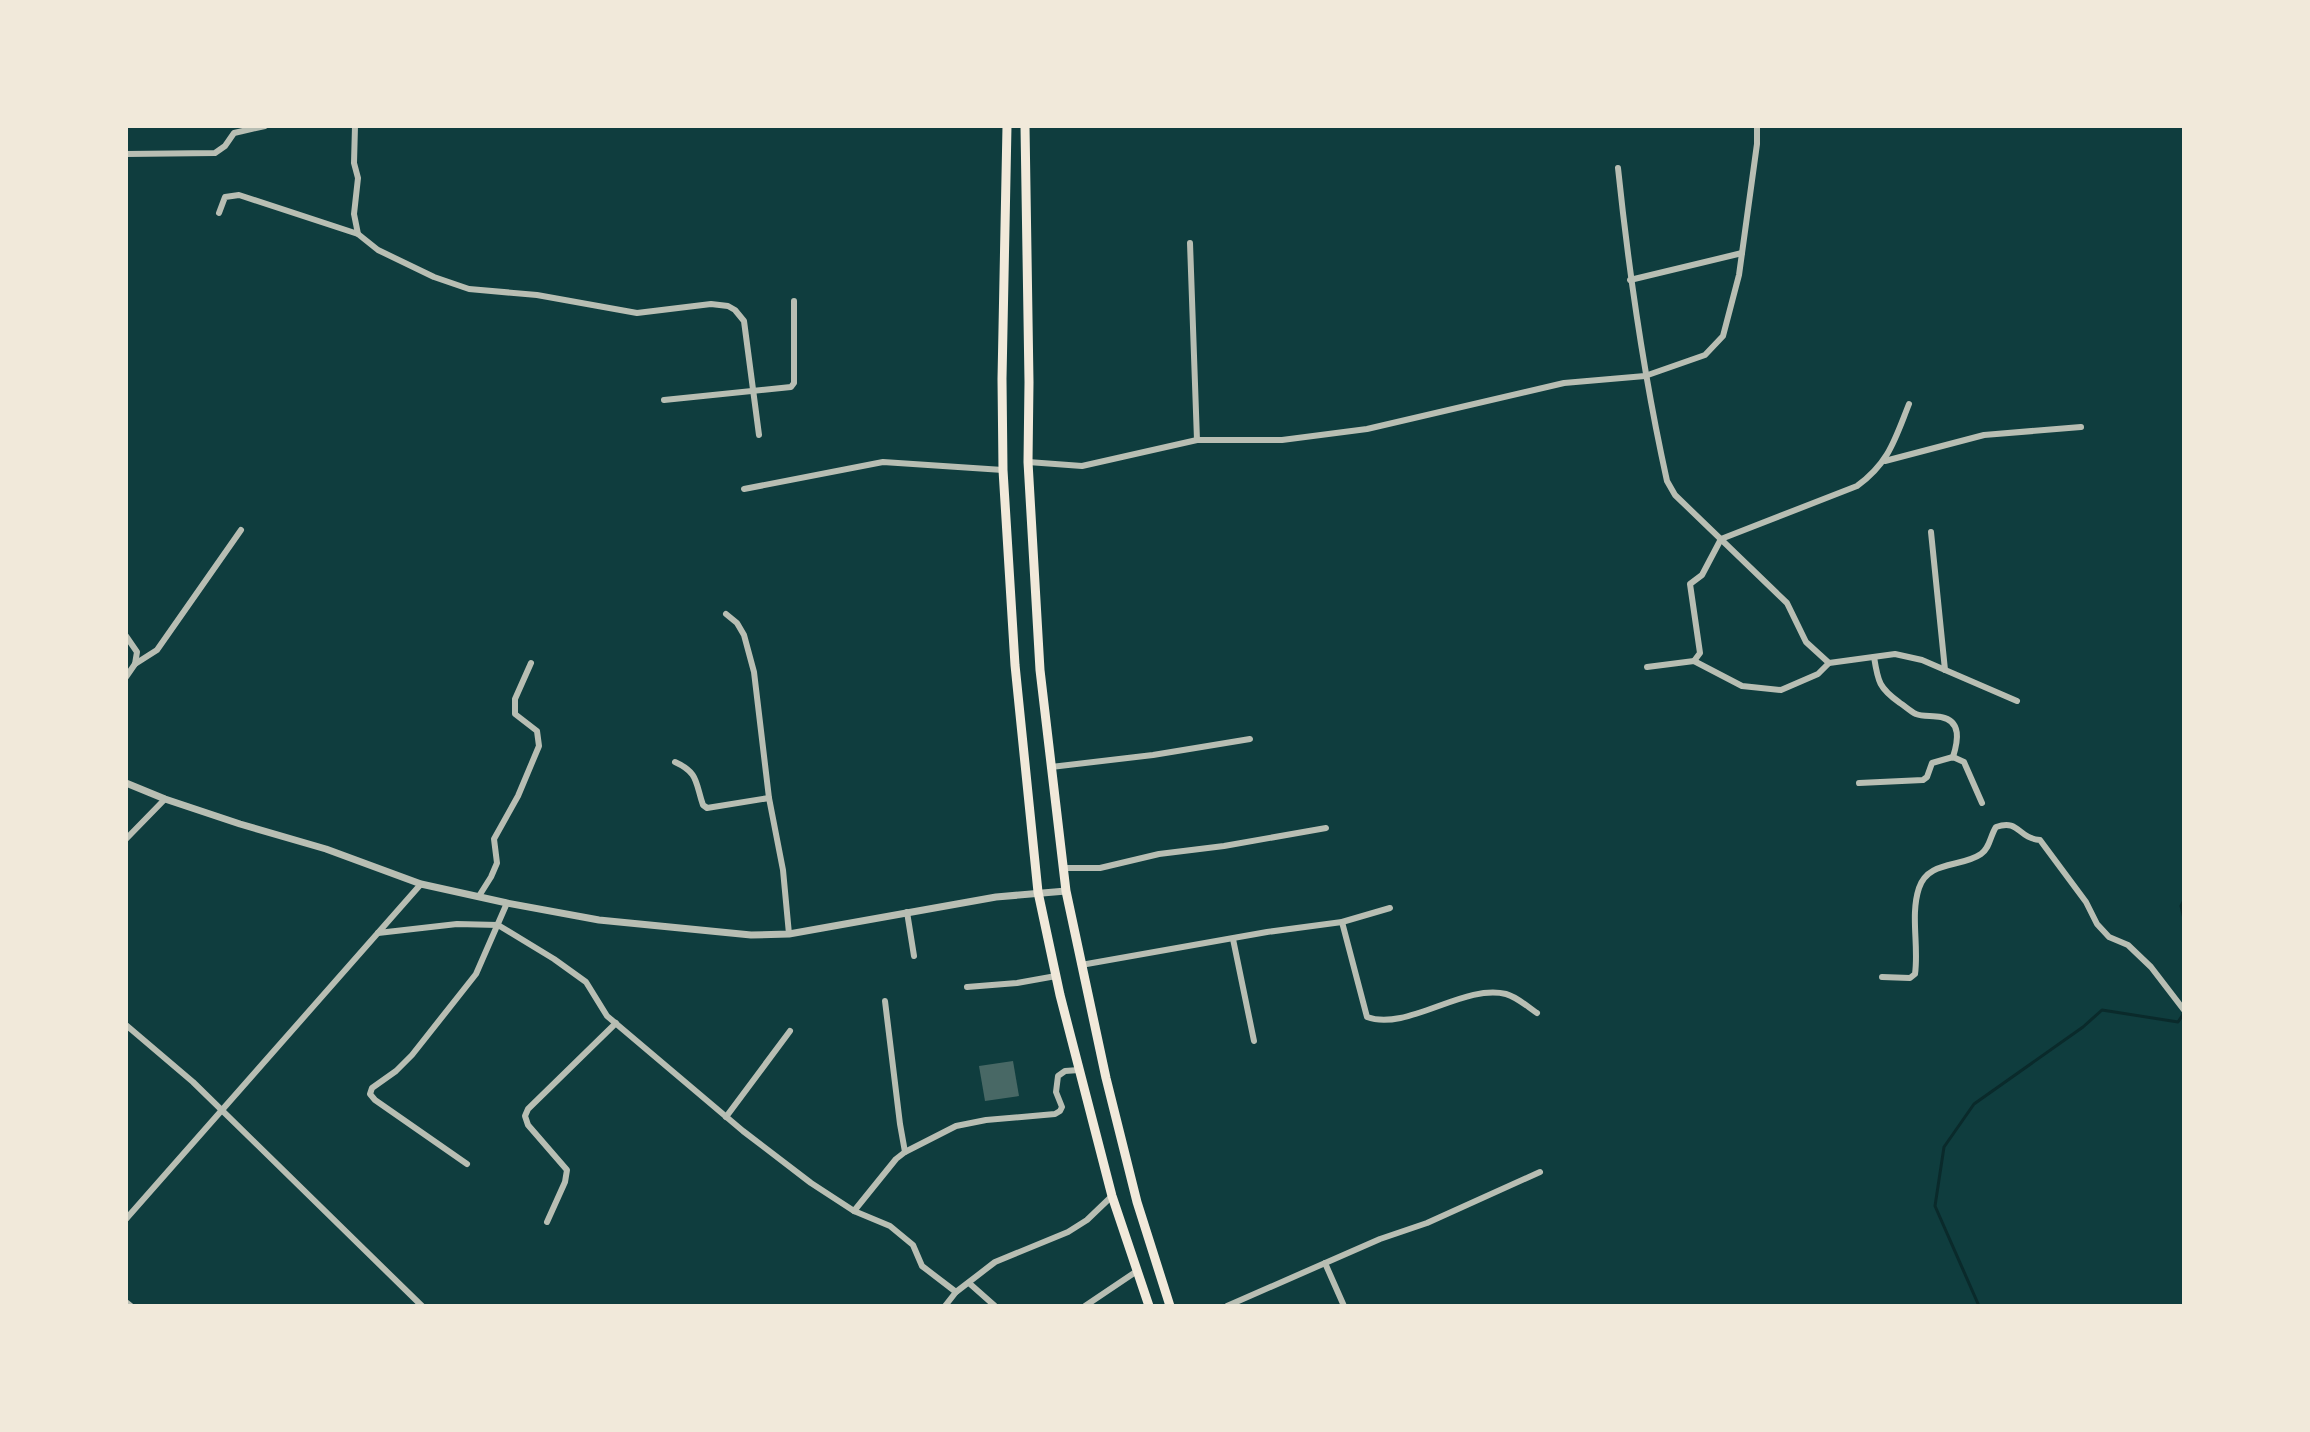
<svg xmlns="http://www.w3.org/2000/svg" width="2310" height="1432" viewBox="0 0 2310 1432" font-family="Merriweather,serif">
<rect width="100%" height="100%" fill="#0f3d3e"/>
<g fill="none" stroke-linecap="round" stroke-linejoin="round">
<g stroke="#0a2a2b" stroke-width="3">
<polyline points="2184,900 2181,906 2184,919"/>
<polyline points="1979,1306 1935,1206 1944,1147 1974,1104 2083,1027 2102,1010 2178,1022 2184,1013"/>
</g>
</g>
<polygon fill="#486865" points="1013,1061 1019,1096 985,1101 979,1066"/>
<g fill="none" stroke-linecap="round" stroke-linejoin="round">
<g stroke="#b8beb3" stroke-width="6">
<polyline points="355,126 354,163 358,178 354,214 358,234 378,250 434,277 469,289 537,295 637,313 711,304 728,306 735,310 744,321 759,435"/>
<polyline points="126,154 215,153 225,146 234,133 265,126"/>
<path d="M1618 168C1629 273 1644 377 1667 481L1675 495 1787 603 1806 642 1829 663"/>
<polyline points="219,213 225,197 239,195 358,234"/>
<polyline points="1190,243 1197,440"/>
<polyline points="1630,280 1742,253"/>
<polyline points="664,400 791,387 794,383 794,301"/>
<polyline points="1885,461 1984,435 2081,427"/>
<polyline points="1028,462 1082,466 1197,440 1282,440 1367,429 1564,383 1645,376 1705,355 1723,336 1739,275 1757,144 1757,126"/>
<polyline points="744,489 883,462 1003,470"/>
<polyline points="1931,532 1945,670"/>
<polyline points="726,614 737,623 744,635 754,672 769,798 783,870 789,934"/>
<polyline points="126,636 137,652 135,664 126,677"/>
<path d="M1874 657C1878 682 1879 688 1900 703 1905 706 1910 711 1916 714 1923 717 1933 715 1941 717 1962 721 1958 741 1953 757"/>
<polyline points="1694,661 1742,686 1781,690 1818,674 1829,663 1895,654 1922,660 2017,701"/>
<polyline points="135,664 157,650 241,530"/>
<path d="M1647 667 1694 661 1700 653 1690 584 1702 575 1721 539 1857 486C1889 463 1895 439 1909 404"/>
<path d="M675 762C699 773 695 782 703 805L707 808 769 798"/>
<polyline points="1051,767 1153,755 1250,739"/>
<polyline points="1859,783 1923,780 1927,777 1932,763 1953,757 1964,762 1982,803"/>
<polyline points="126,839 165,799"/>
<polyline points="1064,868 1100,868 1159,854 1224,846 1326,828"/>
<polyline points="479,896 491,877 497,863 494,839 518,796 539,746 537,731 515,714 515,699 531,663"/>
<polyline points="907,912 914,956"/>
<path d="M1342 922 1367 1017C1406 1032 1465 983 1506 994 1517 997 1528 1007 1537 1013"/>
<polyline points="378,933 457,924 498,925 554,959 586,982 607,1016 743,1131 811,1183 854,1211 890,1226 913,1245 922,1266 956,1292"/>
<polyline points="1233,939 1254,1041"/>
<polyline points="1081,965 1267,932 1342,922 1390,908"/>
<path d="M1882 977 1910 978 1915 974C1919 946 1910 915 1919 888 1928 860 1961 868 1981 854 1990 848 1990 836 1996 827 2020 819 2017 838 2040 840L2086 902 2097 924 2109 937 2128 945 2151 967 2184 1010"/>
<polyline points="967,987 1017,983 1056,976"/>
<polyline points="885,1001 900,1124 905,1152"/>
<polyline points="126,1025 193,1082 422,1306"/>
<polyline points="726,1117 790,1031"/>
<polyline points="467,1164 375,1100 370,1094 372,1088 396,1071 412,1055 476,974 507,903"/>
<polyline points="854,1211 896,1159 905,1152 956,1126 986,1120 1055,1114 1060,1111 1062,1107 1056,1092 1058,1076 1065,1071 1079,1070"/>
<polyline points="126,1219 421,884"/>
<polyline points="547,1222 565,1182 567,1170 528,1125 525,1116 528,1109 616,1023"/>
<polyline points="1325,1263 1344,1306"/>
<polyline points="969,1283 995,1306"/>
<polyline points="126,1302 131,1306"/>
<polyline points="945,1306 956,1292 995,1262 1068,1232 1087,1220 1112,1196"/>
<polyline points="1085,1306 1137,1271"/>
<polyline points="1227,1306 1380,1239 1427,1223 1540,1172"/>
</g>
<polyline stroke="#b8beb3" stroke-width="7" points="126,783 165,799 240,824 326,849 421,884 507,903 599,920 751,935 789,934 996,897 1066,891"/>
<g stroke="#f1e9da" stroke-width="9">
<polyline points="1007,126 1002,379 1003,470 1015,665 1038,892 1060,995 1112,1196 1149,1306"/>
<polyline points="1025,126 1029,382 1028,462 1040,670 1066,891 1106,1078 1137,1202 1170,1306"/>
</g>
</g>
<rect width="2310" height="1432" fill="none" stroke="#f1e9da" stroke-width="256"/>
</svg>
